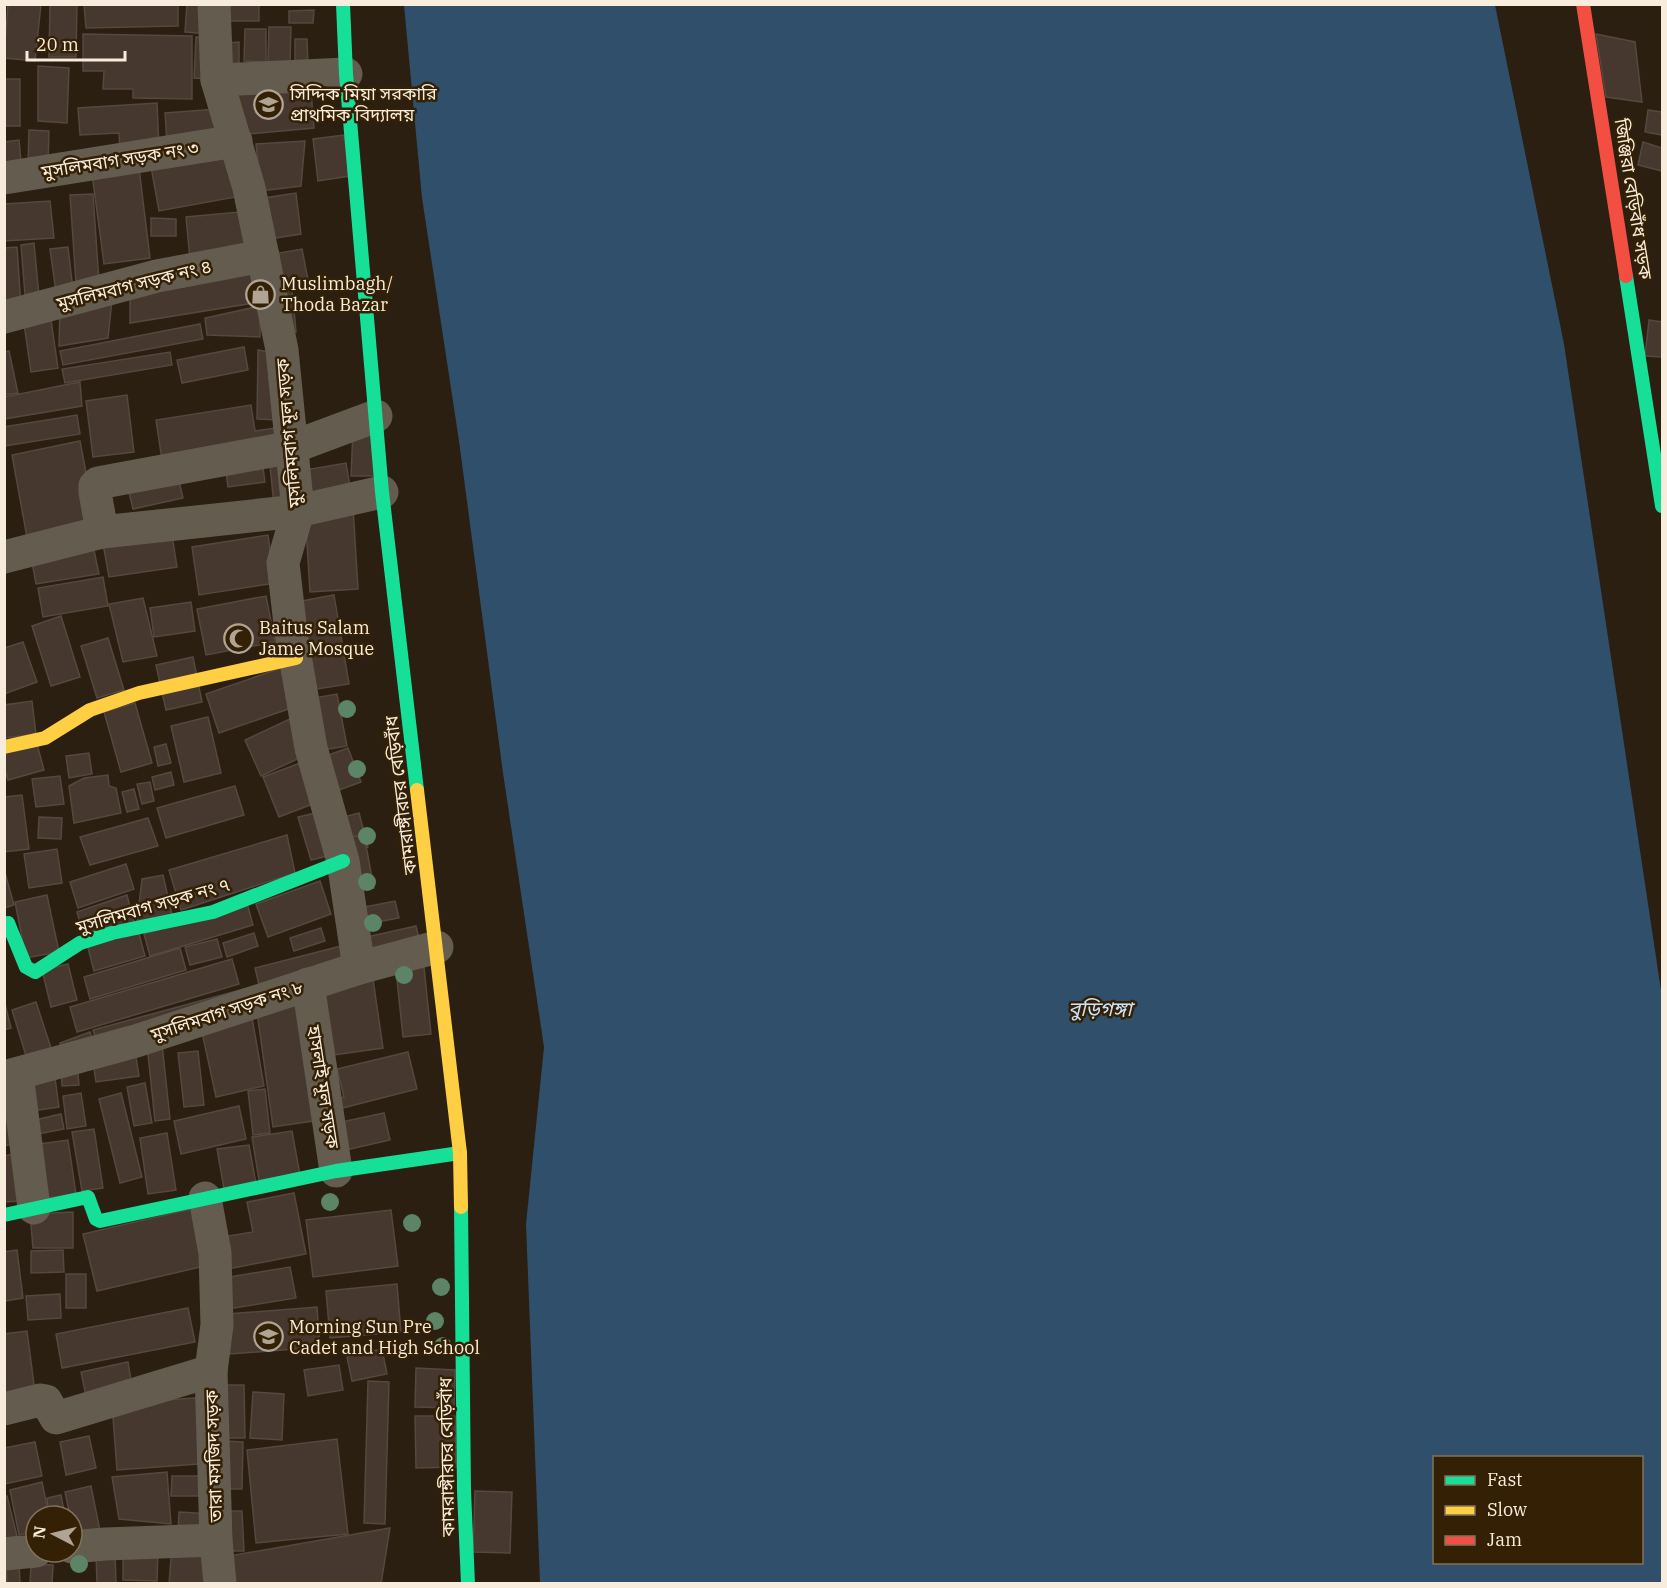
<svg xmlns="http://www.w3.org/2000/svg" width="1667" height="1588" viewBox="0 0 1667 1588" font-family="'IBM Plex Serif','Noto Sans Bengali',serif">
<rect width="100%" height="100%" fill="#2a1f10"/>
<path fill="#2f4f6b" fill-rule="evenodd" d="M404 5H1495L1564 344 1662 997V1583H540L526 1224 544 1047 503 773 459 441 422 198ZM1434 1458H1642V1562H1434Z"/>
<g fill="#46382e" stroke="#54483f" stroke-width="1.5">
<polygon points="8,4 41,4 35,61 4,58"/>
<polygon points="50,4 77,4 76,57 49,57"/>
<polygon points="84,4 178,4 178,26 86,28"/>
<polygon points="187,4 211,4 209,34 185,32"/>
<rect x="228" y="4" width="31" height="17"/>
<polygon points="314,10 313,23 289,23 289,11"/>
<polygon points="269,27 291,27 290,62 268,62"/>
<polygon points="245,29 266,29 266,62 244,61"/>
<polygon points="83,34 192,36 192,99 133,98 133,89 103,89 104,71 83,71"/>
<polygon points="1596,34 1635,42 1642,102 1606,97"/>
<polygon points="196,37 215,38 212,79 194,78"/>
<polygon points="295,39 307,39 308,64 295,64"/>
<polygon points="239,42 239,67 226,67 226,43"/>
<polygon points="38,66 69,68 67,123 38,121"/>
<rect x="4" y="79" width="16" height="47"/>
<polygon points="310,80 314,128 237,135 233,86"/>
<polygon points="157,103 159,148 120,150 119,133 80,135 78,108"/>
<polygon points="217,109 219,140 167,144 165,113"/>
<polygon points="1648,110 1662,112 1662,135 1645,132"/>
<polygon points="29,130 49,131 48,164 28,163"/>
<polygon points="344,135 350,176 318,181 313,139"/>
<polygon points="19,140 21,162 4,164 4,142"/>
<polygon points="305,141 301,186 261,191 256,144"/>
<polygon points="1643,142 1662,148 1662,171 1638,165"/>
<polygon points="233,146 241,196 159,211 150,161"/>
<polygon points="139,168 150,258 104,264 92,174"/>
<polygon points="296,193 301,234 270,239 264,198"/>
<polygon points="93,194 99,282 76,283 70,195"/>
<polygon points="50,201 54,238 4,241 4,204"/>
<polygon points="250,211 253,253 190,259 186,217"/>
<polygon points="151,218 176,219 176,236 151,236"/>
<polygon points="34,243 40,306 26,308 21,245"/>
<polygon points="17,247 21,306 4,307 4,248"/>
<polygon points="68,247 73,290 56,292 50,249"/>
<polygon points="302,249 309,285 274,284 268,255"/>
<polygon points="260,264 266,301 130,323 130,288"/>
<polygon points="292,288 296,332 280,334 275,290"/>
<polygon points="112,300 108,338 59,346 60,307"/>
<polygon points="260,306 260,337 207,335 205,318"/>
<polygon points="50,313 58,368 31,372 23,317"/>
<polygon points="1649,320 1662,322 1662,357 1645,356"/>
<polygon points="200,324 203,339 63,365 60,351"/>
<polygon points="244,347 248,370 182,383 177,360"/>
<polygon points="258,350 280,354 281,420 257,419"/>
<polygon points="9,351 18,393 4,395 4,352"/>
<polygon points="170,352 172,365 65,383 62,369"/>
<polygon points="80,382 82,406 4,419 4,397"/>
<polygon points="127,395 134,452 93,457 86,401"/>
<polygon points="251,405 255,431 282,427 284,441 162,460 156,420"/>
<polygon points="77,415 80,434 4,446 4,427"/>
<polygon points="353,430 376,431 375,476 351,476"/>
<polygon points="80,441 97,530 28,543 12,455"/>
<polygon points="288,455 293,504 274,505 269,456"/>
<polygon points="262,461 265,482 228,487 225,465"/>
<polygon points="346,463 351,493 304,502 299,471"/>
<polygon points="178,477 183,498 133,509 128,488"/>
<polygon points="353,507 358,589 310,592 305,510"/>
<polygon points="172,535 177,567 109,577 103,544"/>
<polygon points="268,535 275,583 199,595 192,547"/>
<polygon points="92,541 99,574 36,584 30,551"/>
<polygon points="103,577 108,606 43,617 38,588"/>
<polygon points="334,595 349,684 311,690 296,602"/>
<polygon points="266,596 275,642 206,655 197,609"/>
<polygon points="143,598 157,656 123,662 109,604"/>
<polygon points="191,602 195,631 154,637 150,608"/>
<polygon points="61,616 80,677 51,686 32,626"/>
<polygon points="108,638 124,690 97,698 81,646"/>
<polygon points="23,642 37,682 4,694 4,648"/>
<polygon points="193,657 202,702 166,710 156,665"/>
<polygon points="287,666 300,705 219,733 206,694"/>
<polygon points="337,694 347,746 318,751 308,699"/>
<polygon points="32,701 36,734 4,738 4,705"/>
<polygon points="135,703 152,763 121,772 104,712"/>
<polygon points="208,717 221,773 184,782 171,726"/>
<polygon points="292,718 308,754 261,776 245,740"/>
<polygon points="37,744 44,770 8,780 4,767 4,753"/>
<polygon points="166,744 171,763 158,766 154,747"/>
<polygon points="348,748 361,782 339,790 326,756"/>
<polygon points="89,753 92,774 69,778 66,756"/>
<polygon points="308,760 323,800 279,817 263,777"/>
<polygon points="171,772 174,785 155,790 152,777"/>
<polygon points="108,775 109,786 116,788 121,813 74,823 69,786 84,778"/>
<polygon points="60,776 64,804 36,807 32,779"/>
<polygon points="150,782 154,801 142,804 137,784"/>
<polygon points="235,786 244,815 166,838 157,808"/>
<polygon points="134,789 139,809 127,812 122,792"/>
<polygon points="22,795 29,849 4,852 4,797"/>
<polygon points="324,811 336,854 311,860 298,817"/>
<polygon points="359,813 368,847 344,853 336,819"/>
<polygon points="39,817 62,818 61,839 38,838"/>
<polygon points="148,818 158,846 90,865 80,837"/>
<polygon points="287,835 295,873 181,910 169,870"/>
<polygon points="364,835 374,888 347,892 337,839"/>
<polygon points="57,849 62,883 29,888 24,854"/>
<polygon points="126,864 134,889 78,908 70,882"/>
<polygon points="4,869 14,905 4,908"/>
<polygon points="163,875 172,915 137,921 142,879"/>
<polygon points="320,881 331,914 268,937 256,904"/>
<polygon points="47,895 59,952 26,958 15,902"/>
<polygon points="127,895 134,922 84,938 77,912"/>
<polygon points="395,901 399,918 357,926 354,909"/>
<polygon points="247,903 253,925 150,956 144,934"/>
<polygon points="416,926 421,947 362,960 358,939"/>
<polygon points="321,928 325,941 294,951 290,938"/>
<polygon points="138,930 145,956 94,971 87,944"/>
<polygon points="254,933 258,946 227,957 223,943"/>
<polygon points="217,939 222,957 190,965 185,947"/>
<polygon points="349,944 355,965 260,989 255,968"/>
<polygon points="180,948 186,970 90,999 84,977"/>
<polygon points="423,958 431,1034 403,1037 395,961"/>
<polygon points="232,959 239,984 77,1032 70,1007"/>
<polygon points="68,964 77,1000 51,1007 42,970"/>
<polygon points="373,979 383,1048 327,1056 317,987"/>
<polygon points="244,989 97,1044 93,1030"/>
<polygon points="303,998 320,1120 273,1127 256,1005"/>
<polygon points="4,1000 11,1028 4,1030"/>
<polygon points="36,1002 52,1051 27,1059 12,1010"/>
<polygon points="251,1012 264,1086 216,1097 200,1023"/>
<polygon points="90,1032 95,1046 64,1056 60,1043"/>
<polygon points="162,1044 170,1119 155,1121 147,1045"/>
<polygon points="135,1050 139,1076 96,1082 92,1056"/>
<polygon points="198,1051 204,1105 184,1107 178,1053"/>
<polygon points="408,1052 417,1089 331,1111 328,1101 344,1097 337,1069"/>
<polygon points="77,1063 79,1085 62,1086 61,1064"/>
<polygon points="54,1071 59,1107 32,1111 27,1075"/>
<polygon points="145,1083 152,1123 134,1126 127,1087"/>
<polygon points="265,1089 270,1133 253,1135 248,1091"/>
<polygon points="81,1093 86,1126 67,1129 63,1096"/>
<polygon points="121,1093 142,1177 120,1183 99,1099"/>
<polygon points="239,1106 246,1139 181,1154 174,1121"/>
<polygon points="16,1113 24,1141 4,1146 4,1116"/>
<polygon points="384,1113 390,1140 337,1152 332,1124"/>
<polygon points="61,1114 64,1129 34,1135 30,1121"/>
<polygon points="94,1129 103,1188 82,1191 72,1132"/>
<polygon points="292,1131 300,1175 259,1180 252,1137"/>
<polygon points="167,1133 176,1190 148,1194 140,1138"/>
<polygon points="68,1140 76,1194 40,1199 32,1145"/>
<polygon points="249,1145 256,1184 224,1189 217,1149"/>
<polygon points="14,1154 21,1201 4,1202 4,1156"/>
<polygon points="294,1193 306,1254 222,1270 216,1238 253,1232 247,1202"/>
<polygon points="196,1208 209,1265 97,1291 83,1234"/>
<polygon points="391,1210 398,1266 313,1277 306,1220"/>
<polygon points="73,1212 73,1248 33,1248 30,1214"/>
<polygon points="17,1250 23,1298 4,1301 4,1252"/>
<polygon points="63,1250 64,1272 31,1273 31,1251"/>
<polygon points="290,1267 296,1298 228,1309 223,1278"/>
<rect x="66" y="1274" width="20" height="34"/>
<polygon points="397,1284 401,1332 330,1338 326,1291"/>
<polygon points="60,1294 61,1318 28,1320 26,1296"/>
<polygon points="317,1307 320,1347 230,1354 227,1314"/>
<polygon points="188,1308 195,1342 62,1368 56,1334"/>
<polygon points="27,1331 35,1392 4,1396 4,1334"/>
<polygon points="382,1349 387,1374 352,1381 347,1357"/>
<polygon points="128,1362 132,1386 86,1396 81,1372"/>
<polygon points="339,1365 343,1390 308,1396 304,1370"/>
<polygon points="416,1368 455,1370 454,1408 415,1407"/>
<polygon points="368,1381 389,1382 385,1524 364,1523"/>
<polygon points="222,1385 244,1385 245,1438 223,1438"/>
<polygon points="253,1392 284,1394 282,1440 250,1438"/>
<polygon points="207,1397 212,1463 117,1470 112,1404"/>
<polygon points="415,1416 455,1416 456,1467 416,1468"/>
<polygon points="89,1436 96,1468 66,1475 60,1442"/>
<polygon points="337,1439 348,1534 256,1543 247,1450"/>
<polygon points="225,1441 243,1442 242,1489 224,1489"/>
<polygon points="35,1442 42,1476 4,1484 4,1448"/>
<polygon points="167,1472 171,1524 119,1519 112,1477"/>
<polygon points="172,1476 210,1476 210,1496 171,1496"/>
<polygon points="42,1482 49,1516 36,1516 36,1531 19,1535 10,1490"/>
<polygon points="91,1486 101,1536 76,1542 72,1516 70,1516 65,1492"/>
<polygon points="475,1491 512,1492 510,1553 473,1552"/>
<polygon points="61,1495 65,1516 49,1516 47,1498"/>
<polygon points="4,1496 7,1496 17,1536 4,1539"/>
<polygon points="226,1511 242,1511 244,1551 227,1551"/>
<polygon points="179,1512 212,1514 211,1536 178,1535"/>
<polygon points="390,1528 381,1584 231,1584 229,1556"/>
<polygon points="172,1546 215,1549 212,1584 169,1584"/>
<polygon points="123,1548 158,1549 157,1581 123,1580"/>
<polygon points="115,1552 116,1584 97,1584 96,1553"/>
<polygon points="19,1558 20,1584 7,1584 6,1559"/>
<polygon points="31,1564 53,1565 52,1584 30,1584"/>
</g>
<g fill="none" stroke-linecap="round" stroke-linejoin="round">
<g stroke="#645d4f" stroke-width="33">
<polyline points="214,4 217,80 249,188 282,350 298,511 283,563 291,633 311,748 343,861 359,968"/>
<polyline points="217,80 346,74"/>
<polyline points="4,178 236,141"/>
<polyline points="4,317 157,276 263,256"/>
<polyline points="102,532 95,492 95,486 98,483 293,447 376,416"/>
<polyline points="4,557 102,532 298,511 382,492"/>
<polyline points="308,984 336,1171"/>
<polyline points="17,1074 34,1208"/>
<polyline points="4,1077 136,1041 359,968 437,947"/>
<polyline points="205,1198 215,1253 217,1325 211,1371 216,1540 220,1584"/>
<polyline points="4,1409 40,1400 46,1401 56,1418 211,1371"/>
<polyline points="72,1547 105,1544 216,1540"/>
<polyline points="4,1554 36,1551"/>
</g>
<g stroke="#16e098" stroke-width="14">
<polyline points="343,4 346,74 382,492 417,790"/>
<polyline points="1626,276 1662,506"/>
<polyline points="4,925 8,923 26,967 35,972 80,943 112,933 213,912 343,861"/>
<polyline points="461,1207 464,1491 468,1584"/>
<polyline points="4,1215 88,1197 96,1219 100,1221 336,1171 460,1153"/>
</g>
<g stroke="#ffcf43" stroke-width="14">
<polyline points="4,747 45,738 90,710 139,693 296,658"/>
<polyline points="417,790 460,1153 461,1207"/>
</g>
<polyline stroke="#f24e42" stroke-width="14" points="1583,4 1626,276"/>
</g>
<g fill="#5c8467">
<circle cx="347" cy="709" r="9"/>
<circle cx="357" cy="769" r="9"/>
<circle cx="367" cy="836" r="9"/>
<circle cx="367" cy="882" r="9"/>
<circle cx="373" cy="923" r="9"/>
<circle cx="404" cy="975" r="9"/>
<circle cx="330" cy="1202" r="9"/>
<circle cx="412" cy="1223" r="9"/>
<circle cx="441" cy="1287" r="9"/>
<circle cx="435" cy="1321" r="9"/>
<circle cx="443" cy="1346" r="9"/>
<circle cx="79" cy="1564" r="9"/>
</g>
<defs>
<symbol id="school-ring" viewBox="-11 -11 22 22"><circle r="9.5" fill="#342105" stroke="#b0a495" stroke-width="1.5"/><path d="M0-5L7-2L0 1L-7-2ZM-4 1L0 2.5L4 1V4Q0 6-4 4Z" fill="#b0a495"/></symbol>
<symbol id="shop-ring" viewBox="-11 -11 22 22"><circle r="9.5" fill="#342105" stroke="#b0a495" stroke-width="1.5"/><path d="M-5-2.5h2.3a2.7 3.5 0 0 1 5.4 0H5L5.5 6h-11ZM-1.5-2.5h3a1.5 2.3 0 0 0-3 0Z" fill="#b0a495"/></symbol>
<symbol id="mosque-ring" viewBox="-11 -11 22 22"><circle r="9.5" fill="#342105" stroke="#b0a495" stroke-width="1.5"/><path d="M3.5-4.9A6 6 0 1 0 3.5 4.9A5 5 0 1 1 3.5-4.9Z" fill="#b0a495"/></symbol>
</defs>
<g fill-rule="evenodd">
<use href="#school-ring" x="252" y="88" width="33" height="33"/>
<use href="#shop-ring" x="244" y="278" width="33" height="33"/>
<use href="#mosque-ring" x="222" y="622" width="33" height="33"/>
<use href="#school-ring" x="252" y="1320" width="33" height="33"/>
</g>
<g text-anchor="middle" stroke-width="5" stroke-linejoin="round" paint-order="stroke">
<g font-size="18" fill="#f8ecdc" stroke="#342105" text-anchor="start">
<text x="290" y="100">সিদ্দিক মিয়া সরকারি<tspan x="290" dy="21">প্রাথমিক বিদ্যালয়</tspan></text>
<text x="281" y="290">Muslimbagh/<tspan x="281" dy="21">Thoda Bazar</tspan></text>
<text x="259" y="634">Baitus Salam<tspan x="259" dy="21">Jame Mosque</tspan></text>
<text x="289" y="1333">Morning Sun Pre<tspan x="289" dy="21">Cadet and High School</tspan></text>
</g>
<g font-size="18" fill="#f8ecdc" stroke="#342105">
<text transform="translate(120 160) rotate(-9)" y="6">মুসলিমবাগ সড়ক নং ৩</text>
<text transform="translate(1633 199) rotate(81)" y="6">জিঞ্জিরা বেড়িবাঁধ সড়ক</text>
<text transform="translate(134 285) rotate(-14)" y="6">মুসলিমবাগ সড়ক নং ৪</text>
<text transform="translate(289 433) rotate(-95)" y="6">মুসলিমবাগ মূল সড়ক</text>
<text transform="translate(401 795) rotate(-97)" y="6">কামরাঙ্গীরচর বেড়িবাঁধ</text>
<text transform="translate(153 906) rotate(-16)" y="6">মুসলিমবাগ সড়ক নং ৭</text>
<text transform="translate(227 1011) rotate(-18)" y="6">মুসলিমবাগ সড়ক নং ৮</text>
<text transform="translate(323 1087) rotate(81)" y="6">হাসলাই মূল সড়ক</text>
<text transform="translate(214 1456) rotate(-92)" y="6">তারা মসজিদ সড়ক</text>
<text transform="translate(447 1457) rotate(-91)" y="6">কামরাঙ্গীরচর বেড়িবাঁধ</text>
</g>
<g font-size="20" font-style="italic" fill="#cbe3f9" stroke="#342105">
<text x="1100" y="1016">বুড়িগঙ্গা</text>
</g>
</g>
<rect width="1667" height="1588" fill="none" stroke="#f8ecdc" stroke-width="12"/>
<rect x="1433" y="1456" width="210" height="108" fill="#342105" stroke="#82725b" stroke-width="1.5"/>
<rect x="1445" y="1476" width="30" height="9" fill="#16e098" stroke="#82725b" stroke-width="1.5"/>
<text x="1487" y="1486" font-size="18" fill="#f8ecdc">Fast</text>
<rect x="1445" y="1506" width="30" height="9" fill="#ffcf43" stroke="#82725b" stroke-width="1.5"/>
<text x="1487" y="1516" font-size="18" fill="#f8ecdc">Slow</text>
<rect x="1445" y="1536" width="30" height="9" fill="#f24e42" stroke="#82725b" stroke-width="1.5"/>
<text x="1487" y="1546" font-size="18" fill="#f8ecdc">Jam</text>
<g transform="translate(54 1534) rotate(277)"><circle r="28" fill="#342105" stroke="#82725b" stroke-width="1.5"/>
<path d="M0-4.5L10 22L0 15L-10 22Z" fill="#b0a495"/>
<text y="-9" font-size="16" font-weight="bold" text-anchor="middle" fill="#f8ecdc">N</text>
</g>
<path d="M27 51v9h98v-9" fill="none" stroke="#f8ecdc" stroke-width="3"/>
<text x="36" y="51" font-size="18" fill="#f8ecdc" stroke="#342105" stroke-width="4.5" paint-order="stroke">20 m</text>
</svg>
